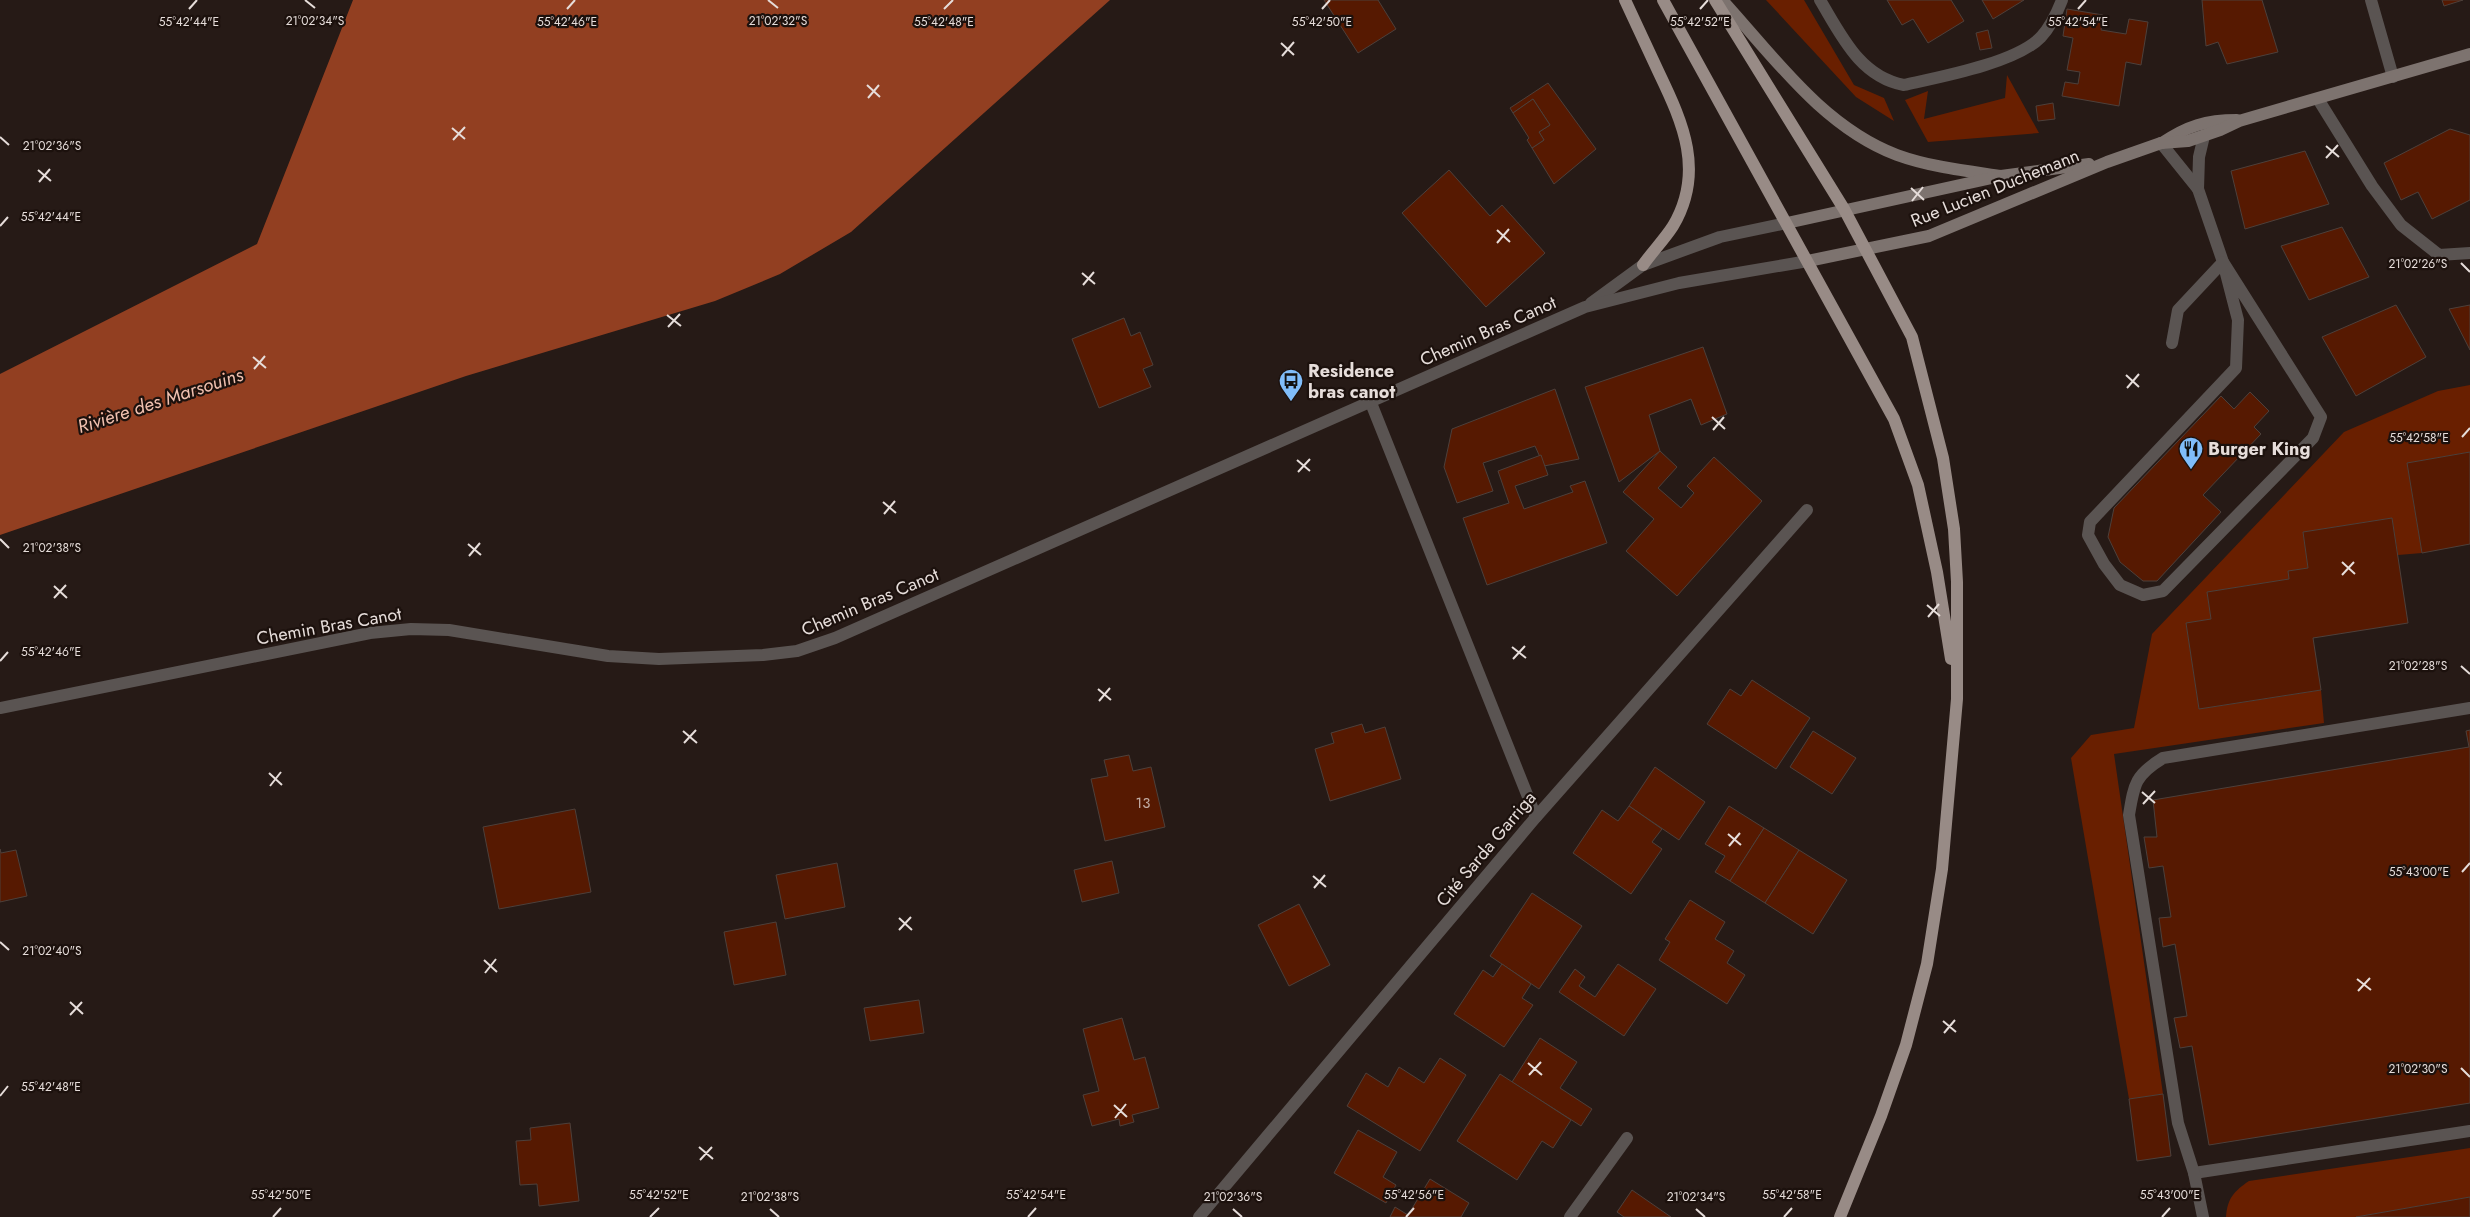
<svg xmlns="http://www.w3.org/2000/svg" width="2470" height="1217" viewBox="0 0 2470 1217" font-family="Jost,sans-serif">
<rect width="100%" height="100%" fill="#261a16"/>
<g fill="#691f00">
<polygon points="1766,0 1804,0 1854,85 1884,98 1894,121 1856,97"/>
<polygon points="2007,75 2039,133 1928,142 1905,100 1928,91 1924,119 2005,98"/>
<polygon points="2470,385 2470,452 2407,463 2422,553 2398,555 2392,518 2303,532 2308,568 2288,571 2289,579 2207,592 2211,619 2186,623 2199,709 2321,690 2324,723 2114,754 2163,1094 2129,1099 2071,758 2091,735 2134,728 2152,634 2344,432 2438,391"/>
<path d="M2470 1148V1197L2356 1217H2226C2227 1199 2234 1191 2249 1181Z"/>
</g>
<polygon fill="#923f21" points="353,0 1110,0 851,232 780,274 715,301 466,376 0,535 0,374 257,244"/>
<g fill="#561901" stroke="#4d403b">
<polygon points="1324,0 1378,0 1396,29 1358,53"/>
<polygon points="1887,0 1951,0 1964,21 1928,43 1913,19 1902,25"/>
<polygon points="1982,0 2024,0 1993,19"/>
<polygon points="2202,0 2262,0 2278,52 2227,64 2218,42 2206,46"/>
<polygon points="2442,0 2463,0 2444,6"/>
<polygon points="2067,9 2103,15 2101,30 2126,34 2129,19 2148,22 2141,65 2126,62 2119,106 2062,96 2065,82 2078,84 2080,72 2067,70 2073,38 2063,36"/>
<polygon points="1988,30 1992,48 1980,50 1976,33"/>
<polygon points="1548,83 1596,149 1554,184 1532,148 1544,140 1539,132 1550,125 1533,99 1513,113 1510,108"/>
<polygon points="1533,99 1550,125 1539,132 1544,140 1532,148 1527,140 1529,138 1513,113"/>
<polygon points="2053,103 2055,119 2038,121 2036,106"/>
<polygon points="2450,129 2470,135 2470,200 2432,219 2418,192 2401,200 2384,163"/>
<polygon points="2305,151 2329,204 2245,229 2231,171"/>
<polygon points="1449,170 1490,216 1502,205 1545,253 1486,307 1402,213"/>
<polygon points="2342,227 2369,277 2309,300 2281,246"/>
<polygon points="2396,305 2426,357 2356,396 2322,337"/>
<polygon points="2470,305 2470,350 2449,309"/>
<polygon points="1124,318 1131,336 1140,332 1153,365 1143,369 1151,387 1099,408 1072,339"/>
<polygon points="1703,347 1727,414 1701,425 1691,399 1649,415 1660,451 1619,482 1585,387"/>
<polygon points="1555,389 1579,459 1544,466 1535,446 1483,463 1493,491 1457,503 1444,467 1452,429"/>
<polygon points="2250,392 2269,411 2254,427 2261,434 2203,495 2221,512 2157,581 2143,581 2120,562 2108,537 2114,508 2221,396 2234,409"/>
<polygon points="1660,451 1677,467 1658,488 1681,508 1694,493 1687,486 1714,457 1762,501 1677,596 1626,551 1654,519 1623,492"/>
<polygon points="2470,452 2470,544 2422,553 2407,463"/>
<polygon points="1541,455 1548,475 1515,486 1524,509 1573,492 1570,486 1585,481 1607,543 1487,585 1463,518 1509,503 1498,471"/>
<polygon points="2392,518 2408,623 2313,638 2321,690 2199,709 2186,623 2211,619 2207,592 2289,579 2288,571 2308,568 2303,532"/>
<polygon points="1752,680 1810,718 1776,769 1707,724 1730,689 1741,696"/>
<polygon points="1362,724 1365,733 1385,727 1401,779 1330,801 1315,749 1334,743 1331,733"/>
<polygon points="2470,730 2470,1103 2209,1145 2192,1046 2180,1048 2174,1018 2187,1016 2175,944 2163,947 2159,918 2171,917 2163,866 2149,868 2144,837 2157,837 2153,800 2469,747 2466,731"/>
<polygon points="1813,731 1856,758 1832,794 1790,767"/>
<polygon points="1129,755 1133,771 1151,767 1165,827 1105,841 1091,779 1108,776 1104,760"/>
<polygon points="1655,767 1705,802 1679,840 1629,806"/>
<polygon points="1629,806 1662,829 1652,842 1662,849 1631,894 1573,853 1602,810 1618,821"/>
<polygon points="1729,806 1764,828 1730,881 1715,872 1725,856 1705,844"/>
<polygon points="575,809 591,892 499,909 483,827"/>
<polygon points="1764,828 1799,850 1765,903 1730,881"/>
<polygon points="0,849 1,853 16,850 27,896 0,902"/>
<polygon points="1799,850 1847,880 1813,934 1765,903"/>
<polygon points="1112,861 1119,893 1082,902 1074,870"/>
<polygon points="837,863 845,907 785,919 776,875"/>
<polygon points="1532,893 1582,926 1539,989 1490,956"/>
<polygon points="1690,900 1725,922 1715,939 1734,951 1727,963 1745,975 1727,1004 1659,960 1670,942 1665,939"/>
<polygon points="1299,904 1330,965 1289,986 1258,925"/>
<polygon points="776,922 786,975 734,985 724,932"/>
<polygon points="1502,964 1531,984 1522,998 1533,1005 1504,1047 1454,1014 1483,970 1493,977"/>
<polygon points="1618,964 1656,989 1624,1036 1559,992 1575,969 1585,977 1579,986 1595,997"/>
<polygon points="919,1000 924,1033 870,1041 864,1008"/>
<polygon points="1122,1018 1134,1060 1145,1057 1159,1108 1132,1115 1134,1122 1120,1126 1119,1119 1092,1126 1083,1095 1099,1091 1083,1029"/>
<polygon points="1540,1038 1577,1062 1560,1088 1592,1109 1581,1126 1512,1082"/>
<polygon points="1440,1058 1466,1075 1420,1151 1347,1106 1366,1073 1388,1087 1399,1067 1424,1083"/>
<polygon points="1500,1074 1571,1120 1553,1148 1542,1141 1517,1180 1457,1141"/>
<polygon points="2163,1094 2171,1156 2137,1161 2129,1099"/>
<polygon points="570,1123 579,1201 539,1206 537,1184 520,1185 516,1141 531,1140 530,1128"/>
<polygon points="1358,1130 1397,1152 1383,1177 1396,1185 1386,1203 1334,1173"/>
<polygon points="1430,1179 1469,1203 1461,1217 1390,1217 1395,1207 1408,1215"/>
<polygon points="1632,1190 1671,1217 1624,1217 1617,1212"/>
<polygon points="2470,1197 2470,1217 2356,1217"/>
</g>
<g fill="none" stroke-linecap="round" stroke-linejoin="round">
<g stroke="#5a5452" stroke-width="12">
<polyline points="2318,99 2372,186 2401,225 2439,255 2470,253"/>
<polyline points="2204,136 2199,157 2198,189 2223,262 2238,320 2236,368 2090,522 2088,535 2104,564 2120,585 2143,595 2163,591 2313,438 2321,417 2223,262"/>
<polyline points="2161,143 2198,189"/>
<polyline points="2172,343 2178,310 2223,262"/>
<polyline points="2194,1173 2470,1131"/>
<polyline points="1570,1217 1627,1138"/>
<path d="M2203 1217 2194 1173 2178 1123 2129 815C2134 784 2135 775 2163 758L2470 708"/>
</g>
<g stroke="#5a5452" stroke-width="12">
<path d="M1820 0C1841 35 1860 77 1904 85 1940 77 2016 63 2041 37 2051 26 2057 13 2062 0"/>
<polyline points="2371,0 2393,77"/>
<polyline points="1371,403 1536,817"/>
<polyline points="1199,1217 1536,817 1807,510"/>
</g>
<g stroke="#5a5452" stroke-width="12">
<polyline points="1591,303 1643,265 1720,237 1787,223"/>
<polyline points="0,708 370,633 411,629 449,630 608,656 659,659 763,655 797,651 835,638 1585,307 1679,283 1808,261"/>
</g>
<g stroke="#7d736f" stroke-width="12">
<path d="M1722 0C1774 57 1823 127 1897 155 1930 167 1967 171 2001 176"/>
<path d="M2162 143C2187 126 2206 120 2237 120"/>
<polyline points="1787,223 2001,176 2089,164"/>
<polyline points="1808,261 1929,236 2107,162 2161,143 2188,141 2220,130 2239,121 2470,54"/>
</g>
<g stroke="#988b86" stroke-width="12">
<path d="M1625 0C1636 24 1648 49 1659 73 1683 123 1705 172 1673 226 1664 240 1652 252 1643 265"/>
<polyline points="1663,0 1894,419 1918,485 1937,572 1951,659"/>
<polyline points="1715,0 1844,209 1912,337 1943,458 1954,529 1957,582 1957,699 1942,869 1927,964 1906,1045 1881,1116 1840,1217"/>
</g>
</g>
<path fill="none" stroke="#e6ddda" stroke-width="2" d="M305 0 315 8M768 0 778 8M189 9 197 0M567 9 575 0M944 9 953 0M1322 9 1330 0M1700 9 1708 0M2078 9 2086 0M1281 43 1294 55M1282 56 1294 42M867 85 880 97M868 98 879 85M452 128 465 139M0 137 9 145M453 140 465 127M2326 146 2339 157M2326 158 2338 145M38 170 51 181M39 182 50 169M1911 188 1924 200M1912 201 1923 187M0 226 8 217M1497 230 1510 242M1497 243 1509 229M2461 263 2470 272M1082 273 1095 284M1083 285 1094 272M667 315 681 326M668 327 680 314M253 357 266 368M254 369 265 356M2126 375 2139 387M2127 388 2139 374M1712 417 1725 429M1713 430 1724 417M2462 437 2470 428M1297 460 1310 471M1298 472 1310 459M883 502 896 513M884 514 895 501M0 539 9 548M468 544 481 555M469 556 480 543M2342 562 2355 574M2342 575 2354 562M54 586 67 598M54 598 66 585M1927 605 1940 616M1928 617 1939 604M1512 647 1526 658M1513 659 1525 646M0 661 8 652M2461 666 2470 674M1098 689 1111 700M1099 701 1110 688M683 731 697 743M684 743 696 730M269 773 282 785M270 786 281 772M2142 792 2155 803M2143 804 2155 791M1728 834 1741 845M1729 846 1740 833M2462 872 2470 863M1313 876 1326 887M1314 888 1325 875M899 918 912 930M899 930 911 917M0 942 9 950M484 960 497 972M485 973 496 959M2357 979 2371 990M2358 991 2370 978M70 1002 83 1014M70 1015 82 1002M1943 1021 1956 1032M1944 1033 1955 1020M1528 1063 1542 1075M2461 1068 2470 1077M1529 1075 1541 1062M0 1096 8 1086M1114 1105 1127 1117M1115 1118 1126 1104M699 1147 713 1159M700 1160 712 1147M770 1209 779 1217M1233 1209 1242 1217M1696 1209 1705 1217M273 1217 281 1208M650 1217 659 1208M1028 1217 1036 1208M1406 1217 1414 1208M1784 1217 1792 1208M2162 1217 2170 1208"/>
<defs>
<symbol id="bus-pin" viewBox="-11 -11 22 30"><path d="M0 17L-7.5 6A9.5 9.5 0 1 1 7.5 6Z" fill="#80bdfa" stroke="#1c110d"/><path d="M-5-6H5V4H4V6H2V4H-2V6H-4V4H-5ZM-3.5-4V0h7V-4ZM-3.5 1.2v1.5H-2V1.2ZM2 1.2v1.5H3.5V1.2Z" fill="#111"/></symbol>
<symbol id="restaurant-pin" viewBox="-11 -11 22 30"><path d="M0 17L-7.5 6A9.5 9.5 0 1 1 7.5 6Z" fill="#80bdfa" stroke="#1c110d"/><path d="M-5-6h1v4h1v-4h1v4h1v-4h1v5L-1.5 .5V6h-2V.5L-5-1ZM5-6V6H3V1.5H1.5Q1.5-4 5-6Z" fill="#111"/></symbol>
</defs>
<g fill-rule="evenodd">
<use href="#bus-pin" x="1277" y="367" width="28" height="38"/>
<use href="#restaurant-pin" x="2177" y="435" width="28" height="38"/>
</g>
<g text-anchor="middle" stroke-width="4.5" stroke-linejoin="round" paint-order="stroke">
<g font-size="15" fill="#c2aca4">
<text x="1143" y="808">13</text>
</g>
<g font-size="18" fill="#e6ddda" stroke="#1c110d">
<text transform="translate(1995 188) rotate(-22)" y="6">Rue Lucien Duchemann</text>
<text transform="translate(1488 331) rotate(-24)" y="6">Chemin Bras Canot</text>
<text transform="translate(870 602) rotate(-23)" y="6">Chemin Bras Canot</text>
<text transform="translate(329 626) rotate(-10)" y="6">Chemin Bras Canot</text>
<text transform="translate(1486 849) rotate(-50)" y="6">Cité Sarda Garriga</text>
</g>
<g font-size="18" font-weight="bold" fill="#e6ddda" stroke="#1c110d" text-anchor="start">
<text x="1308" y="377">Residence<tspan x="1308" dy="21">bras canot</tspan></text>
<text x="2208" y="455">Burger King</text>
</g>
<g font-size="19" font-style="italic" fill="#f0c0af" stroke="#1c110d">
<text transform="translate(160 400) rotate(-18)" y="7">Rivière des Marsouins</text>
</g>
</g>
<g font-size="12" text-anchor="middle" fill="#e6ddda" stroke="#1c110d" stroke-width="4.5" stroke-linejoin="round" paint-order="stroke">
<text x="315" y="25">21°02'34"S</text>
<text x="778" y="25">21°02'32"S</text>
<text x="189" y="26">55°42'44"E</text>
<text x="567" y="26">55°42'46"E</text>
<text x="944" y="26">55°42'48"E</text>
<text x="1322" y="26">55°42'50"E</text>
<text x="1700" y="26">55°42'52"E</text>
<text x="2078" y="26">55°42'54"E</text>
<text x="52" y="150">21°02'36"S</text>
<text x="51" y="221">55°42'44"E</text>
<text x="2418" y="268">21°02'26"S</text>
<text x="2419" y="442">55°42'58"E</text>
<text x="52" y="552">21°02'38"S</text>
<text x="51" y="656">55°42'46"E</text>
<text x="2418" y="670">21°02'28"S</text>
<text x="2419" y="876">55°43'00"E</text>
<text x="52" y="955">21°02'40"S</text>
<text x="2418" y="1073">21°02'30"S</text>
<text x="51" y="1091">55°42'48"E</text>
<text x="281" y="1199">55°42'50"E</text>
<text x="659" y="1199">55°42'52"E</text>
<text x="1036" y="1199">55°42'54"E</text>
<text x="1414" y="1199">55°42'56"E</text>
<text x="1792" y="1199">55°42'58"E</text>
<text x="2170" y="1199">55°43'00"E</text>
<text x="770" y="1201">21°02'38"S</text>
<text x="1233" y="1201">21°02'36"S</text>
<text x="1696" y="1201">21°02'34"S</text>
</g>
</svg>
